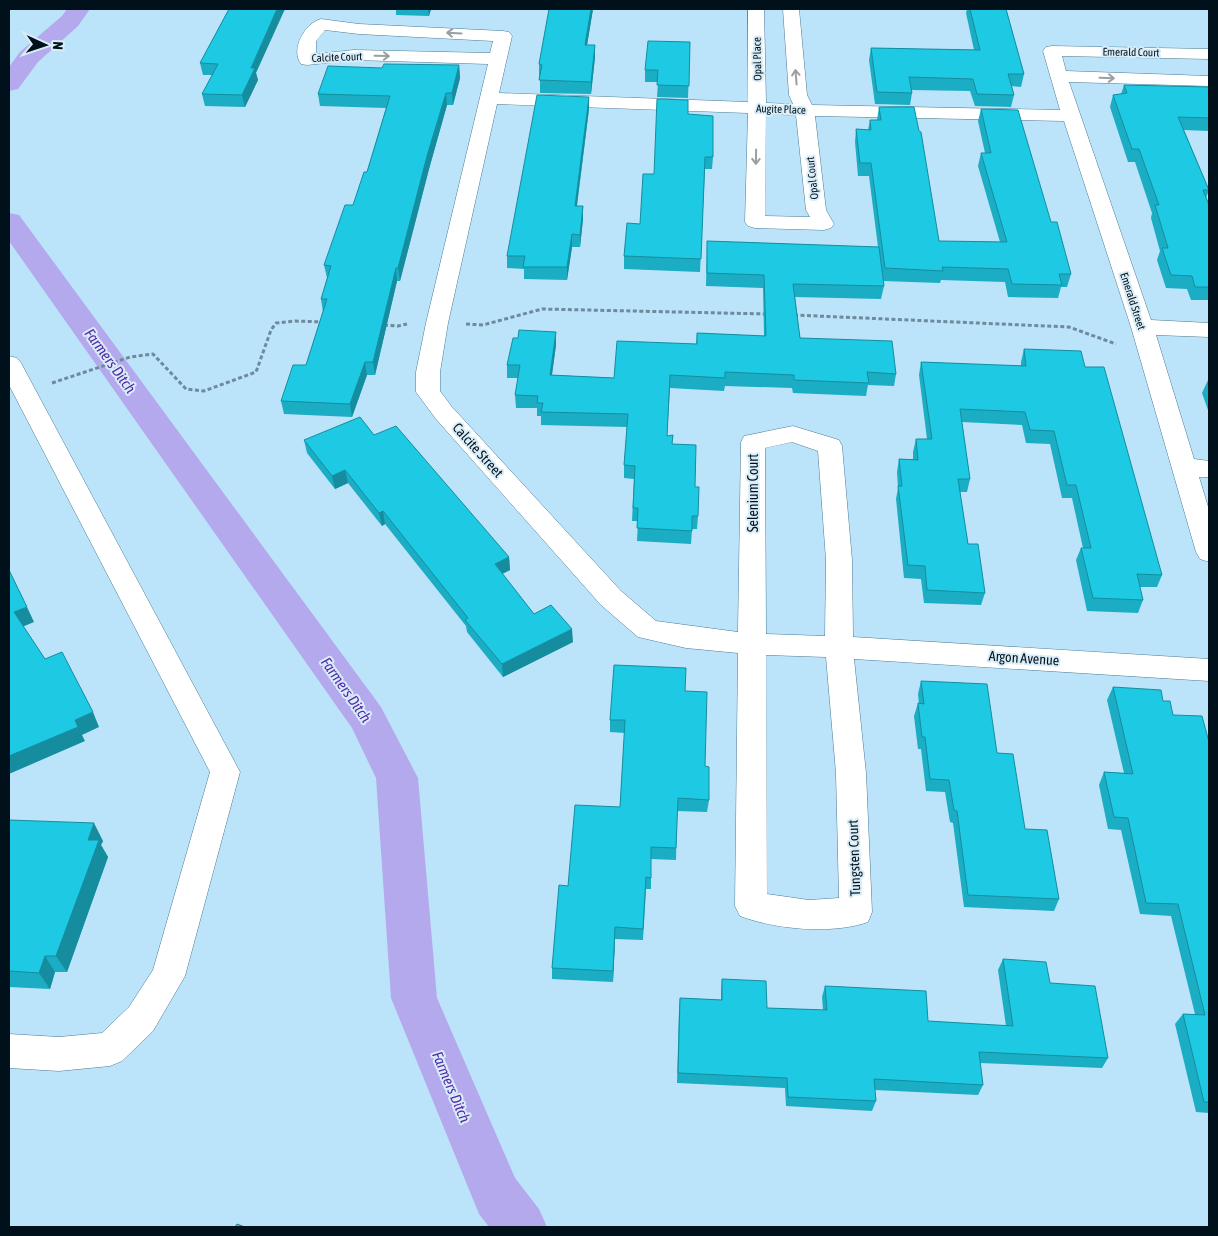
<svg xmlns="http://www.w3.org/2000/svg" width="1218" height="1236" viewBox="0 0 1218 1236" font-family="'Asap Condensed',sans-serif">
<rect width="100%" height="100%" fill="#bbe3f9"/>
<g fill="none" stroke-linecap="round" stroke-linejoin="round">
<g fill="#b5a9ed" fill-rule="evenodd">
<polygon points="67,9 90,9 78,26 38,62 18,89 9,91 9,67 20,52 62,16"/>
<polygon points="9,213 19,215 381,707 418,778 437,998 515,1178 539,1209 547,1227 489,1227 479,1214 391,998 376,778 352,728 9,241"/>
</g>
<defs>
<g id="minor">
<path d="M748 9H764L766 103 793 104 789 95 783 9H799L807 95 812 105 1060 110 1043 51 1046 47 1052 46 1209 49V59L1062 56 1066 71 1209 76V86L1069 82 1151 320 1209 323V337L1156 335 1194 459 1209 461V477H1199L1209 510V562L1200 559 1196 552 1131 327 1064 121 815 116 826 210 834 224 831 228 824 230 755 228 748 226 745 222 748 113 497 104 448 323 440 372V391L452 407 621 591 656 621 738 632 741 442 744 436 793 426 839 440 842 446 852 560 853 637 1209 659V681L854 659 866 773 872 912 868 922C832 935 774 929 740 916L735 906 738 653 686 648 638 637 601 605 436 419 416 392V372L426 323 488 64 354 60 307 65 301 64C290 49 305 23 321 19L359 24 503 31 509 32 512 36 499 93 748 102ZM325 30 359 34 493 41 490 53 354 50 316 54V41ZM766 114 796 115 806 210 810 217 765 216ZM792 442 818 451 826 560 825 636 766 634 765 448ZM766 655 826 657 836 773 839 898 809 900 767 894Z"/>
<polygon points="9,356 17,358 21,363 240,772 185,976 153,1031 122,1061 110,1066 59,1071 9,1068 9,1034 59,1037 102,1033 129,1007 153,970 210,772 9,385"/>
</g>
</defs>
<use href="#minor" stroke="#4c7c95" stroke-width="1"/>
<g stroke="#6d8b9c" stroke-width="3" stroke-dasharray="4 2.5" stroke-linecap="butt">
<polyline points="794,315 1069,327 1116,344"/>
<polyline points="466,324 483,325 542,309 767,314"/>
<polyline points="384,325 398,326 407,324"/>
<polyline points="52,383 130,357 153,354 186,389 204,391 256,372 271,330 276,323 295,321 323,322"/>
</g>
<use href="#minor" fill="#fff" fill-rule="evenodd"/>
</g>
<g fill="#1aadc3">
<polygon points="229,9 256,73 258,80 245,107 205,106 202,94 212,75 203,75 200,63"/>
<polygon points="396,9 431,9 429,16 396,15"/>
<polygon points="593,9 587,45 595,45 595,57 591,94 540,93 540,77 539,77 539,64"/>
<polygon points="967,9 1006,9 1024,74 1021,87 1012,86 1014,95 1011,107 975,106 970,91 911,90 912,93 910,105 875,104 869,60 871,48 974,50 966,13"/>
<polygon points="690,42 688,98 657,97 658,82 645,82 645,70"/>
<polygon points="459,65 460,78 453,105 447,105 429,169 400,281 397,281 375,375 367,375 352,417 284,414 281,401 306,365 323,312 321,299 327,278 324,265 353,205 367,172 386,108 320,106 318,94 382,68"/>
<polygon points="1124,85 1209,87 1209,131 1184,130 1209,190 1206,198 1209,205 1209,300 1191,300 1187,289 1166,288 1157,260 1160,251 1151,218 1152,213 1135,162 1128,162 1110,107 1113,95 1121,94"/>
<polygon points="589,97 589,109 577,206 583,206 583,219 580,247 572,247 567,280 524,279 524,269 507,268 507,256"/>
<polygon points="879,107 939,241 1000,242 978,166 981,153 985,153 978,121 981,109 1051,222 1071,274 1067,287 1061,287 1058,298 1008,297 1005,282 941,280 940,283 883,281 884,286 881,299 795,297 800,338 896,374 894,386 868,385 866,396 793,393 792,388 725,386 724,391 670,388 667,436 695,487 698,516 697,529 692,529 691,544 637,541 638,521 632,521 634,479 624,478 624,465 627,427 541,425 541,416 537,416 537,408 516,408 515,395 518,378 507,378 507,365 518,338 556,332 556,345 552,375 614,378 696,344 697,333 764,336 763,288 706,286 707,241 878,247 869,176 858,176 855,142 856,129 868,130 870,120 877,120"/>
<polygon points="688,114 713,157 712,169 705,169 700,272 624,269 624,256 640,224"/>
<polygon points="1024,349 1085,367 1162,575 1157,587 1140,587 1143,600 1138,613 1087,611 1076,560 1081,548 1083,548 1072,498 1062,498 1050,444 1026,443 1022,425 962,422 970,479 967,492 960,492 968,544 985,593 981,605 924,603 921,579 904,578 896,499 898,488 897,472 899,459 913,459 913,452 916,439 927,439 919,375 921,362 1021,366 1021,362"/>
<polygon points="1208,380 1209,380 1209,413 1202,393"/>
<polygon points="374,435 509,557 510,570 502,574 534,614 573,642 503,677 467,632 466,626 385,524 382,526 348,483 335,489 307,453 304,440"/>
<polygon points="921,681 997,753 1025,829 1059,899 1054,911 964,907 953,823 950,822 945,792 926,791 921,749 918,749 914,716 918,703 919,704 918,694"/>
<polygon points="1113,687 1163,701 1173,715 1209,742 1209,1113 1196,1112 1175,1024 1183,1014 1195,1014 1171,916 1140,914 1121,830 1108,829 1099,785 1104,772 1124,773 1107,700"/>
<polygon points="685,691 705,766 709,800 707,812 677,811 676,860 651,859 651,889 646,889 643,940 615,939 613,982 552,979 552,968 568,886 620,807 625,733 610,732 610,720"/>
<polygon points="9,820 103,841 101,845 108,857 67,972 55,972 50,989 9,987"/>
<polygon points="1003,959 1050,983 1108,1058 1102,1068 980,1063 983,1085 978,1095 875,1090 876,1101 872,1111 786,1106 785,1088 677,1083 679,1009 680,998 721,1000 721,990 722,979 767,1008 823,1010 822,997 825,986 928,1021 1006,1026 998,970"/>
</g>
<g fill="#158d9f">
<polygon points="277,9 285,9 256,73 258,80 245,107 242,95 251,68"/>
<polygon points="428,9 431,9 429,16"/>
<polygon points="591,9 593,9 585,57 585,45"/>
<polygon points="595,45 595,57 591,94 591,82"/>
<polygon points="459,65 460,78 453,105 452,93"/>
<polygon points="446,93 447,105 429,169 400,281 398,268 427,156"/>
<polygon points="589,97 589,109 575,219 575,206"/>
<polygon points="583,206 583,219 580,247 580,235"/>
<polygon points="572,234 572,247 567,280 567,267"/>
<polygon points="396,268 397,281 375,375 373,362"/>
<polygon points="556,332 556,345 550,388 550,375"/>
<polygon points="365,362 367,375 352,417 350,404"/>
<polygon points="345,470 348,483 335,489 332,476"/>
<polygon points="383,511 385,524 382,526 379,513"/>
<polygon points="509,557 510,570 496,577 495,564"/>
<polygon points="27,607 34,622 22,627 14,612"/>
<polygon points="572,629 573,642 503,677 502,664"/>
<polygon points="93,712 99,727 82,735 85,741 9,774 9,756 75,720"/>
<polygon points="94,823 103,841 101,845 108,857 67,972 56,956 88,840"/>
<polygon points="615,927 615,939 613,982 613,971"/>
<polygon points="45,956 55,972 50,989 39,973"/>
</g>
<g fill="#1ec9e3" stroke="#158d9f">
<polygon points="229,9 277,9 251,68 255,68 242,95 202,94 218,64 200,63"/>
<polygon points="549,9 591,9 585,45 595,45 591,82 539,80 542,65 539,64"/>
<polygon points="970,9 1006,9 1024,74 1008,74 1014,95 977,94 973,79 909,77 912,93 877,92 871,48 980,50"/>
<polygon points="648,41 690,42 689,86 657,85 658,70 645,70"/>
<polygon points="384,64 459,65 452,93 446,93 427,156 398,268 396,268 373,362 365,362 350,404 281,401 293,365 306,365 327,299 321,299 331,266 324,265 345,205 353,205 364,172 367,172 390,96 318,94 328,66 382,68"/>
<polygon points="1124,85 1209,87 1209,118 1178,117 1209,190 1203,190 1209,205 1209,287 1195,287 1192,276 1171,275 1162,248 1168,248 1155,205 1159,205 1139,149 1132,149 1113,95 1127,93"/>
<polygon points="537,95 589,97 575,206 583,206 580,235 572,234 567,267 523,267 525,256 507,256"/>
<polygon points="657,99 688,100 688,114 713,116 713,157 705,157 701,259 624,256 627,223 640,224 643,174 654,174"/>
<polygon points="879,107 914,107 919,131 921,132 939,241 1007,242 981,153 991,153 981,109 1018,110 1051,222 1057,222 1071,274 1059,274 1062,285 1012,284 1008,269 942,267 943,271 885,268 871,163 860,163 856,129 871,130 870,120 881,120"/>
<polygon points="707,241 879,247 884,286 793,284 800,338 892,341 896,374 867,372 869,383 794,380 794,375 725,372 725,378 670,375 667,436 673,435 672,444 696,445 695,487 699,487 698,516 692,516 692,531 637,528 638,508 633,508 635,466 624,465 628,414 541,412 543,403 537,403 538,396 515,395 520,365 507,365 513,338 518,338 519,330 556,332 550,375 614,378 617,341 697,344 697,333 766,336 764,275 707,273"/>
<polygon points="1024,349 1081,351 1085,367 1104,367 1162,575 1137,574 1143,600 1093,598 1081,548 1091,548 1076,485 1067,485 1054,431 1030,430 1025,412 960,409 970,479 958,479 968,544 978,544 985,593 927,590 925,566 908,565 898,486 902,486 899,459 918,460 916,439 932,439 921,362 1026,366"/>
<polygon points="360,417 374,435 396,426 509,557 495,564 534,614 551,605 572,629 502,664 465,620 468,618 383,511 379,513 345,470 332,476 304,440"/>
<polygon points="9,570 27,607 14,612 45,659 62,652 93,712 75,720 78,727 9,756"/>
<polygon points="614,665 686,668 685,691 707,692 705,766 709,767 709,800 678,798 676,848 651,847 651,878 646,877 643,929 615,927 613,971 552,968 559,885 568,886 575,805 620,807 625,720 610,720"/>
<polygon points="921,681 987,684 997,753 1013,754 1025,829 1047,830 1059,899 968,895 957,811 954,810 949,780 930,779 925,737 922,737 918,703 924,704"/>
<polygon points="1113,687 1161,690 1163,701 1170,701 1173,715 1202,716 1209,742 1209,1102 1204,1102 1183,1014 1205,1015 1178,904 1146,903 1128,818 1114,817 1104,772 1133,774"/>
<polygon points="9,820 94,823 88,840 99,840 56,956 45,956 39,973 9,971"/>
<polygon points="1003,959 1046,962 1050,983 1095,986 1108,1058 979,1052 983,1085 874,1079 876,1101 788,1097 787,1078 678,1073 680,998 722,1000 722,979 766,981 767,1008 827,1010 825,986 926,991 928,1021 1013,1026"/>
<polygon points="237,1224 245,1227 235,1227"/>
</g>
<defs><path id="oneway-shaft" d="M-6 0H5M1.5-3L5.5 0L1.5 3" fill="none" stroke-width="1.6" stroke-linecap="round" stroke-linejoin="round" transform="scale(1.25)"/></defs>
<g stroke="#99a0a4">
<use href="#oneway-shaft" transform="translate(454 33) rotate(-177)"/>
<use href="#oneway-shaft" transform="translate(382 56) rotate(1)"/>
<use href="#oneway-shaft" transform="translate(796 77) rotate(-95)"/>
<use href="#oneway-shaft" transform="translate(1107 78) rotate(2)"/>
<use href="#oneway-shaft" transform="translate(756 157) rotate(91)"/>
</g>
<g text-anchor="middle" stroke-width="4" stroke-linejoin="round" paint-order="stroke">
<g font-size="11" fill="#01111b" stroke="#d9edf8">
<text transform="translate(1131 52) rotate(1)" y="4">Emerald Court</text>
<text transform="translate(337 57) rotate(-2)" y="4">Calcite Court</text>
<text transform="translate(757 59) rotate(-91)" y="4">Opal Place</text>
<text transform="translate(781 109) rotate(2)" y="4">Augite Place</text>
<text transform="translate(812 178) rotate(-96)" y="4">Opal Court</text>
<text transform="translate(1133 301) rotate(72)" y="4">Emerald Street</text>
</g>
<g font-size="14" fill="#01111b" stroke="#d9edf8">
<text transform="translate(478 450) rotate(48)" y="5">Calcite Street</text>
<text transform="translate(753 493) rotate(-90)" y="5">Selenium Court</text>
<text transform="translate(1024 658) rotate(4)" y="5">Argon Avenue</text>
<text transform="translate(854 858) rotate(-92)" y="5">Tungsten Court</text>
</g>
<g font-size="15" font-style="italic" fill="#5528aa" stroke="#d9edf8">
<text transform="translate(110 361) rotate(54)" y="5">Farmers Ditch</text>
<text transform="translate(346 690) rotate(55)" y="5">Farmers Ditch</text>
<text transform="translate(451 1087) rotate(67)" y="5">Farmers Ditch</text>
</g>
</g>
<rect width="1218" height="1236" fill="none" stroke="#01111b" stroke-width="20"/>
<g transform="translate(45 45) rotate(93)" stroke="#d9edf8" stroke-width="4" paint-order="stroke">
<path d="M0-4L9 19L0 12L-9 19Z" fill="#01111b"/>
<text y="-8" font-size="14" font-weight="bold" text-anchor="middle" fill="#01111b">N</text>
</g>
</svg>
